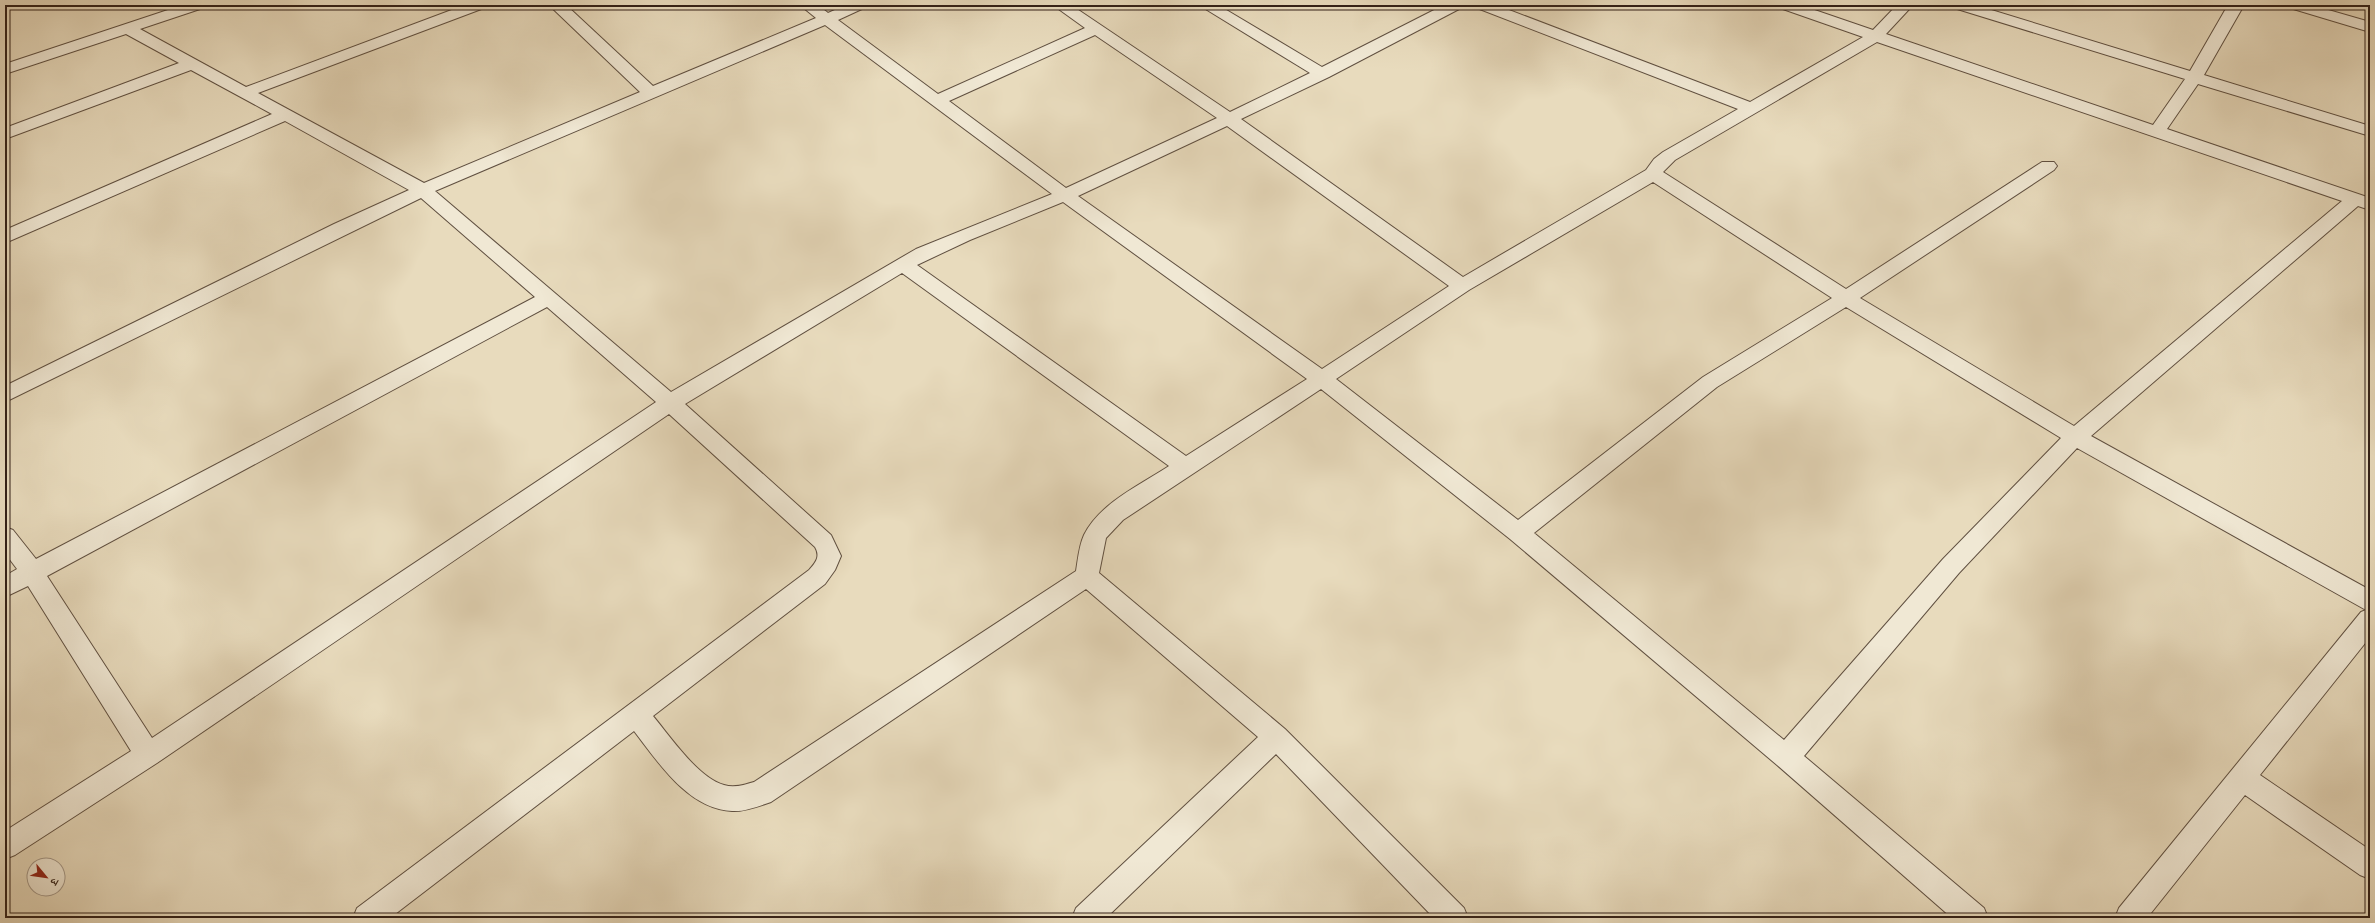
<svg xmlns="http://www.w3.org/2000/svg" width="2375" height="923" viewBox="0 0 2375 923" font-family="Alegreya,'Noto Serif Devanagari',serif">
<rect width="100%" height="100%" fill="#e8dbbd"/>
<filter id="stains"><feTurbulence type="fractalNoise" baseFrequency=".005" numOctaves="4"/><feColorMatrix values="0 0 0 0 .2 0 0 0 0 .09 0 0 0 0 .02 0 0 0 .5 -.17"/></filter>
<radialGradient id="worn" r=".72"><stop offset=".6" stop-color="#630" stop-opacity="0"/><stop offset="1" stop-color="#630" stop-opacity=".3"/></radialGradient>
<g fill="none" stroke-linecap="round" stroke-linejoin="round">
<defs>
<g id="street">
<path d="M183 5H206L203 8 140 29 246 87 465 5H487L484 8 258 93 424 183 640 92 549 5H566L653 86 816 18 800 5H818L828 13 846 5H867L864 8 838 20 938 94 1085 28 1053 5H1071L1230 112 1310 73 1199 5H1218L1322 67 1444 5H1464L1461 8 1329 77 1241 119 1463 277 1646 170 1654 159 1663 152 1738 109 1477 8 1474 5H1496L1750 102 1863 37 1780 8 1777 5H1800L1873 30 1897 5H1913L1886 34 2153 125 2185 79 1954 8 1951 5H1975L2190 71 2228 5H2244L2204 75 2370 126V136L2198 84 2167 129 2370 198V210L2358 206 2091 436 2370 590V637L2260 775 2370 850V879L2360 875 2245 795 2147 918H2115L2119 908 2361 612 2366 610 2077 448 1959 573 1804 756 1984 908 1988 918H1952L1777 765 1510 539 1321 389 1123 520 1106 538 1099 573 1285 729 1464 908 1468 918H1434L1276 754 1106 918H1072L1076 908 1258 737 1086 589 771 802C759 806 744 812 732 811 688 809 658 762 634 731L390 918H353L357 908 809 570C815 563 821 557 815 547L669 414 157 763 15 855 5 859V831L131 751 28 586 5 597V576L17 569 5 553V527L13 530 36 559 535 297 421 198 5 402V386L334 224 409 190 285 121 5 243V230L272 114 191 70 5 139V128L179 63 126 34 5 74V64ZM825 25 1052 194 916 249 671 392 435 191ZM1095 35 1217 118 1066 188 949 101ZM1877 42 2342 201 2074 426 1860 298 2054 170 2057 166 2054 162H2042L1846 289 1663 172 1675 160ZM1227 126 1449 286 1322 369 1078 196ZM1653 182 1832 298 1703 377 1518 520 1336 379 1469 290ZM1063 202 1307 379 1186 456 917 265 970 240ZM902 273 1169 466C1140 485 1100 503 1084 535 1079 546 1078 559 1076 571L754 782C744 785 734 788 724 785 698 778 670 736 653 716L825 584 835 570 841 556 831 535 685 404ZM547 307 656 402 152 738 47 576ZM1846 307 2061 438 1943 559 1784 740 1534 533 1717 387Z"/>
<polygon points="2287,5 2311,5 2370,22 2370,32 2290,8"/>
</g>
</defs>
<use href="#street" stroke="#605041" stroke-width="2"/>
<use href="#street" fill="#f0e8d4" fill-rule="evenodd"/>
</g>
<rect width="2375" height="923" fill="none" stroke="#e8dbbd" stroke-width="20"/>
<rect x="6" y="6" width="2363" height="911" fill="none" stroke="#332118" stroke-width="2"/>
<rect x="10" y="10" width="2355" height="903" fill="none" stroke="#332118"/>
<g transform="translate(46 877) rotate(119)"><circle r="19" fill="#f0e8d4" stroke="#a49889"/>
<path d="M0-3L7 15L0 10L-7 15Z" fill="#8f2418"/>
<text y="-6" font-size="11" font-weight="bold" text-anchor="middle" fill="#332118">उ</text>
</g>
<rect width="100%" height="100%" filter="url(#stains)"/>
<rect width="100%" height="100%" fill="url(#worn)"/>
</svg>
